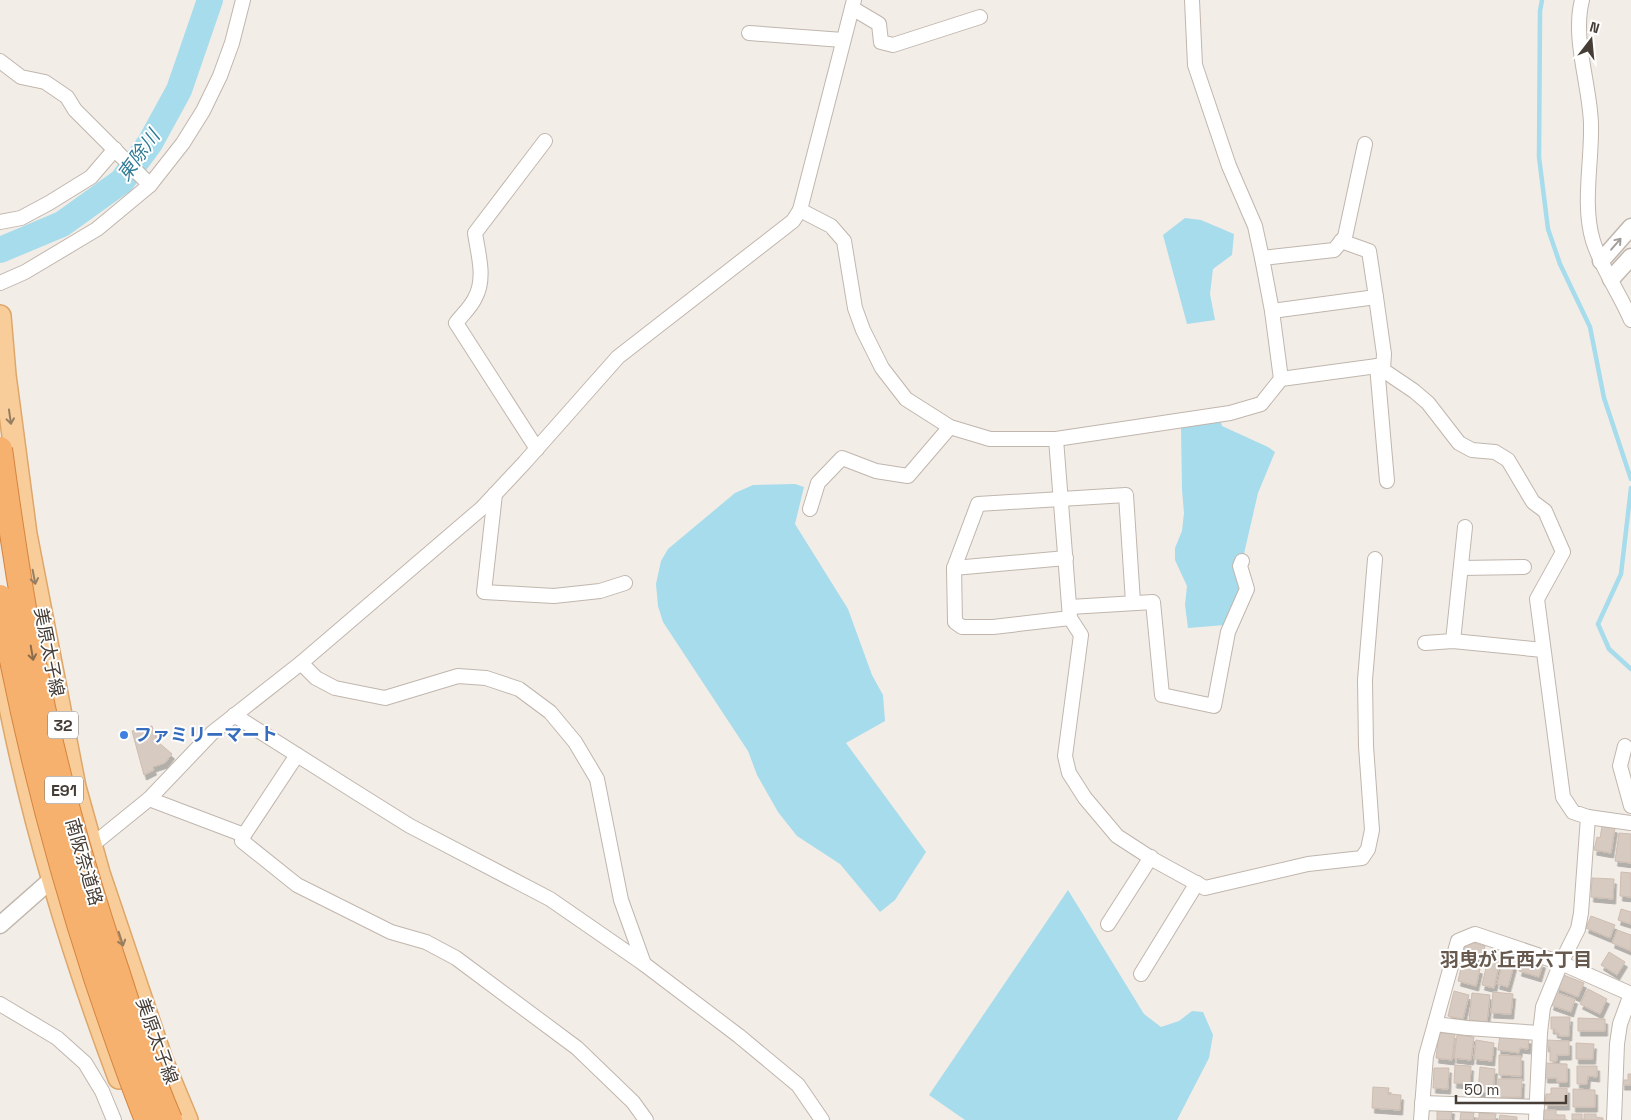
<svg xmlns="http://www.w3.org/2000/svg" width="1631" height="1120" viewBox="0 0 1631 1120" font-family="'Space Grotesk','Noto Sans JP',sans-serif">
<defs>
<filter id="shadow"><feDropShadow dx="2.5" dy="5" stdDeviation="0" flood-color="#0004"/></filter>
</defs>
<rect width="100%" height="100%" fill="#f3ede7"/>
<g fill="#a6dcec">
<polygon points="1185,218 1201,220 1234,234 1232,255 1213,269 1210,294 1215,320 1187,324 1163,235"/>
<polygon points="1221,422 1222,426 1268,447 1275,452 1258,493 1243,558 1241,588 1225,625 1188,628 1185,605 1187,586 1175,560 1175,548 1182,531 1184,513 1182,490 1181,427"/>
<polygon points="795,484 804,487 795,524 848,609 872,675 883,695 885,721 846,743 926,852 895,900 880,912 840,864 797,836 778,812 757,775 748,751 663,622 658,606 656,584 661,561 668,549 735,493 753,485"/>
<polygon points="1068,890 1144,1014 1161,1027 1179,1021 1192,1011 1203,1012 1213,1035 1209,1058 1177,1120 965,1120 929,1095"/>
</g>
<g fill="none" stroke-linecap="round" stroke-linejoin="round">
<g stroke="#a6dcec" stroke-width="4.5">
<polyline points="1542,0 1540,11 1539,157 1548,229 1560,264 1590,327 1604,398 1631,479"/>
<polyline points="1631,488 1621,574 1598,624 1609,649 1631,669"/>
</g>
<polyline stroke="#a6dcec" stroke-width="26" points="0,250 62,224 122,181 150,143 179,90 210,0"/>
</g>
<g fill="#d7cac0" stroke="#cebdb1" filter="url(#shadow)">
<polygon points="152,726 157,741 172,754 165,763 153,767 154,770 144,775 132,731"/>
<polygon points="1602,826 1615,828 1611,853 1594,850 1597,837 1600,838"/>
<polygon points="1619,833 1631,834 1631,863 1615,861"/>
<polygon points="1621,872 1631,873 1631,897 1620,896"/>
<polygon points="1592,878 1614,879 1613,899 1591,897"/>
<polygon points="1621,909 1631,912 1631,924 1618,920"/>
<polygon points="1591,916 1615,925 1610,938 1586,928"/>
<polygon points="1617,930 1631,935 1631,951 1612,943"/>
<polygon points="1465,940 1485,946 1482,959 1461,954"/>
<polygon points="1609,952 1625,962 1617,975 1601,965"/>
<polygon points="1523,957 1543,963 1539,977 1519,971"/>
<polygon points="1488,959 1500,961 1494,988 1482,985"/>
<polygon points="1503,962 1514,965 1508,987 1497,984"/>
<polygon points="1462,964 1480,969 1476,986 1458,981"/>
<polygon points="1561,974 1584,983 1578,997 1556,988"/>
<polygon points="1588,989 1607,999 1600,1014 1580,1004"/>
<polygon points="1454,991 1469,995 1463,1019 1448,1016"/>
<polygon points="1493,992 1513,994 1511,1014 1491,1013"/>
<polygon points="1555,992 1575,999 1571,1012 1551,1005"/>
<polygon points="1472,993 1490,995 1487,1022 1469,1020"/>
<polygon points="1551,1017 1570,1017 1569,1036 1559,1036 1559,1033 1555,1033 1555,1029 1551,1029"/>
<polygon points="1578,1018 1605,1019 1605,1031 1578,1031"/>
<polygon points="1439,1033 1455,1034 1452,1060 1436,1058"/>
<polygon points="1457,1035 1474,1037 1471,1060 1454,1058"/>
<polygon points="1500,1035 1529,1039 1528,1049 1520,1048 1519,1053 1498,1050"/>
<polygon points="1476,1040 1494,1043 1492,1061 1474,1059"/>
<polygon points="1546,1040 1569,1041 1569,1055 1557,1055 1557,1061 1550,1061 1550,1047 1546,1047"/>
<polygon points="1576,1043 1594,1044 1593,1059 1576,1059"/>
<polygon points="1499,1055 1521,1056 1521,1076 1499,1075"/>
<polygon points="1545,1063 1567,1064 1567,1082 1557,1082 1557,1078 1545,1078"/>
<polygon points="1455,1065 1471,1066 1470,1084 1454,1083"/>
<polygon points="1577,1066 1597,1066 1597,1077 1588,1076 1587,1084 1577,1084"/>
<polygon points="1480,1067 1495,1069 1493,1093 1478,1092"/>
<polygon points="1434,1068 1449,1068 1448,1089 1433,1088"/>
<polygon points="1628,1074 1631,1074 1631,1085 1622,1085 1622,1080 1628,1080"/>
<polygon points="1498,1079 1522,1079 1521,1097 1498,1097"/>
<polygon points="1373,1087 1389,1088 1388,1094 1401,1095 1400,1110 1372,1108"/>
<polygon points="1551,1088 1567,1088 1567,1105 1545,1105 1546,1094 1551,1094"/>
<polygon points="1573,1089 1595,1090 1595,1107 1573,1107"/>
<polygon points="1437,1108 1452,1109 1451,1120 1437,1120"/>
<polygon points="1544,1110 1556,1110 1556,1115 1565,1115 1565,1120 1543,1120"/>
<polygon points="1461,1112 1474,1113 1473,1120 1460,1120"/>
<polygon points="1479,1113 1496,1114 1495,1120 1476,1120 1476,1118 1479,1118"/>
<rect x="1572" y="1114" width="10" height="6"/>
<polygon points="1584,1114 1596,1114 1596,1117 1603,1118 1603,1120 1584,1120"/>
<polygon points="1500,1115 1517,1117 1517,1120 1499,1120"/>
</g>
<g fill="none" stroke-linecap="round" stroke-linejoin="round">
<defs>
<g id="minor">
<polyline points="1192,0 1195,65 1229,166 1255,226 1262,258 1272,311 1281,379"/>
<path d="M1582 0C1572 39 1590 85 1591 124 1592 163 1582 204 1593 241 1602 269 1620 294 1631 320"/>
<polyline points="852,8 879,24 881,42 893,45 980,17"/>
<polyline points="749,33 843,40"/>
<polyline points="0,61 21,77 45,82 67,97 75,110 150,185"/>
<polyline points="800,210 831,226 844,241 855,308 863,330 882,368 906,399 950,427 990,439 1056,439 1230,413 1261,404 1281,379 1377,366 1414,391 1428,403 1459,443 1472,450 1495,452 1508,460 1533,502 1545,511 1563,552 1537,599 1563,797 1573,812 1588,817 1631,823"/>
<polyline points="0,222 21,218 49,203 91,177 115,149"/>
<polyline points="1341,241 1369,251 1376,297"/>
<polyline points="1262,258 1334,250 1345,237 1365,144"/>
<polyline points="0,283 25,272 97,229 150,185 183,143 203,111 220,76 232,43 243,0"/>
<polyline points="1272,311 1376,297 1384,354 1383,369"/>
<polyline points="1377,366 1387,481"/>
<polyline points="1056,439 1070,618 1081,635 1065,756 1069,773 1085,798 1117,836 1154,860 1205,888 1308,864 1362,858 1368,849 1372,830 1366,746 1365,680 1375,559"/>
<path d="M537 449 456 323C462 315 471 307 475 298 486 278 478 254 475 233L545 141"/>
<polyline points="495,494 484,592 554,596 600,591 625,583"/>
<polyline points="810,509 818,483 842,458 876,471 908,476 950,427"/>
<polyline points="954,568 1066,558"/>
<polyline points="1461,568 1524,567"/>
<polyline points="1070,607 1153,602 1162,695 1214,706 1228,632 1247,589 1240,566 1242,561"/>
<polyline points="1070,618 993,627 962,627 955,622 954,568 978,504 1126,495 1133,602"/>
<polyline points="1453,641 1465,527"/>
<polyline points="1425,643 1453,641 1543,650"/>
<polyline points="301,663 316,678 335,688 385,698 458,676 486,678 519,689 550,712 575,742 597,779 621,900 644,964 739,1036 798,1085 822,1120"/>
<polyline points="234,715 354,791 410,826 550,899 644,964"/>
<polyline points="1625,746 1620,766 1631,806"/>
<polyline points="149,799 244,835 297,755"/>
<polyline points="244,835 242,841 297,885 391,932 426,942 456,958 577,1048 633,1102 646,1120"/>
<polyline points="91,846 149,799 212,733 301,663 482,508 525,462 618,357 793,221 800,210 854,0"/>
<polyline points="1108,924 1151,857"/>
<polyline points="1141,974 1197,883"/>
<polyline points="0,1004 57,1038 85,1063 102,1091 114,1120"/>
<polyline points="1435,1024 1467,1028 1540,1033"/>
<polyline points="1422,1103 1537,1107"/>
<polyline points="1421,1120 1426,1056 1458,941 1475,934 1561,963 1631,994"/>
<polyline points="1536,1120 1540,1033 1543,1007 1561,963 1578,929 1581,913 1588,817"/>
<polyline points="1614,1120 1617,1044 1620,1024 1631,994"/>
</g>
<g id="tertiary">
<polyline points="1601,261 1631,227"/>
<polyline points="1611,279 1631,257"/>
<polyline points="0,925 60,872"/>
</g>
<g id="primary">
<polyline points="0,316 5,375 26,534 75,787 99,873 162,1060 187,1120"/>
<path d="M3 670C28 809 69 945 119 1078"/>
</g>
</defs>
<use href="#minor" stroke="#c0b6ad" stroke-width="16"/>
<use href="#tertiary" stroke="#c0b6ad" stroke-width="19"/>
<use href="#primary" stroke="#dda76a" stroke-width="24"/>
<use href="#minor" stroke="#fff" stroke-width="14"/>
<use href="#tertiary" stroke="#fff" stroke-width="16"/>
<use href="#primary" stroke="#f9cd9a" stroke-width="21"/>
<defs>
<g id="motorway-bridge">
<path d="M0 449C10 523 21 596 35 669 55 771 84 873 117 971 133 1021 149 1071 170 1120"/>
<path d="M0 597C23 727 55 852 96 978 112 1025 128 1073 147 1120"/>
</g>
</defs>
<use href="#motorway-bridge" stroke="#d5843e" stroke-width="26" stroke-linecap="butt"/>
<use href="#motorway-bridge" stroke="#f6b16e" stroke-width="24"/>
</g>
<defs><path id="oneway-shaft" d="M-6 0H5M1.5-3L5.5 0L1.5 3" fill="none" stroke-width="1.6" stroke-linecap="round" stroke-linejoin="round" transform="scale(1.25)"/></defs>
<use stroke="#a29e9a" href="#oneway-shaft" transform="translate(1616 244) rotate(-49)"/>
<g stroke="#967e63">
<use href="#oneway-shaft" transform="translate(10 417) rotate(82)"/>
<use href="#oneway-shaft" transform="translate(34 577) rotate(79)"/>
<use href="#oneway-shaft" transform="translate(121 939) rotate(72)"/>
</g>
<use stroke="#8c6b4c" href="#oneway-shaft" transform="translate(32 653) rotate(80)"/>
<circle fill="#3f7fe0" stroke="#fff" stroke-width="2" cx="124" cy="735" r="5"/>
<g text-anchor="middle" stroke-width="4" stroke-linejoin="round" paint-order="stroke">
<g fill="#fff" stroke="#7d7772" stroke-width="1">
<rect x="48" y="711.5" width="30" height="27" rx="4"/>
<rect x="45" y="776.5" width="38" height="27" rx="4"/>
</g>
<g font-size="16" font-weight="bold" fill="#453d36">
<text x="63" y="731">32</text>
<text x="64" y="796">E91</text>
</g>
<g font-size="18" fill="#453d36" stroke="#fff">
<text transform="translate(49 652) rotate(79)" y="6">美原太子線</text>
<text transform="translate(84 862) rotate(74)" y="6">南阪奈道路</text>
<text transform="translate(157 1041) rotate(70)" y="6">美原太子線</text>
</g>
<g font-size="18" font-weight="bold" fill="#366cbe" stroke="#fff" text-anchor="start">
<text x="134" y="741">ファミリーマート</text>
</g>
<g font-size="19" font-style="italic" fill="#307b95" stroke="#fff">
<text transform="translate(138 155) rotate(-54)" y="7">東除川</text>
</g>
<g font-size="19" font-weight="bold" fill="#67594e" stroke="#fff">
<text x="1516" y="966">羽曳が丘西六丁目</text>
</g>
</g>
<g transform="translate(1591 40) rotate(16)" stroke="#ffffff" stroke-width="4" paint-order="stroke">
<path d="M0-4L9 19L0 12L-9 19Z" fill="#453d36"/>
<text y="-8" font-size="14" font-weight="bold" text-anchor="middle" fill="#453d36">N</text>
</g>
<path d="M1456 1095v8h110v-8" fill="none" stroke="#453d36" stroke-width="2.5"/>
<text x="1464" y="1095" font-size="15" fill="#453d36" stroke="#ffffff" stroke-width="4" paint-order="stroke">50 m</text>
</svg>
